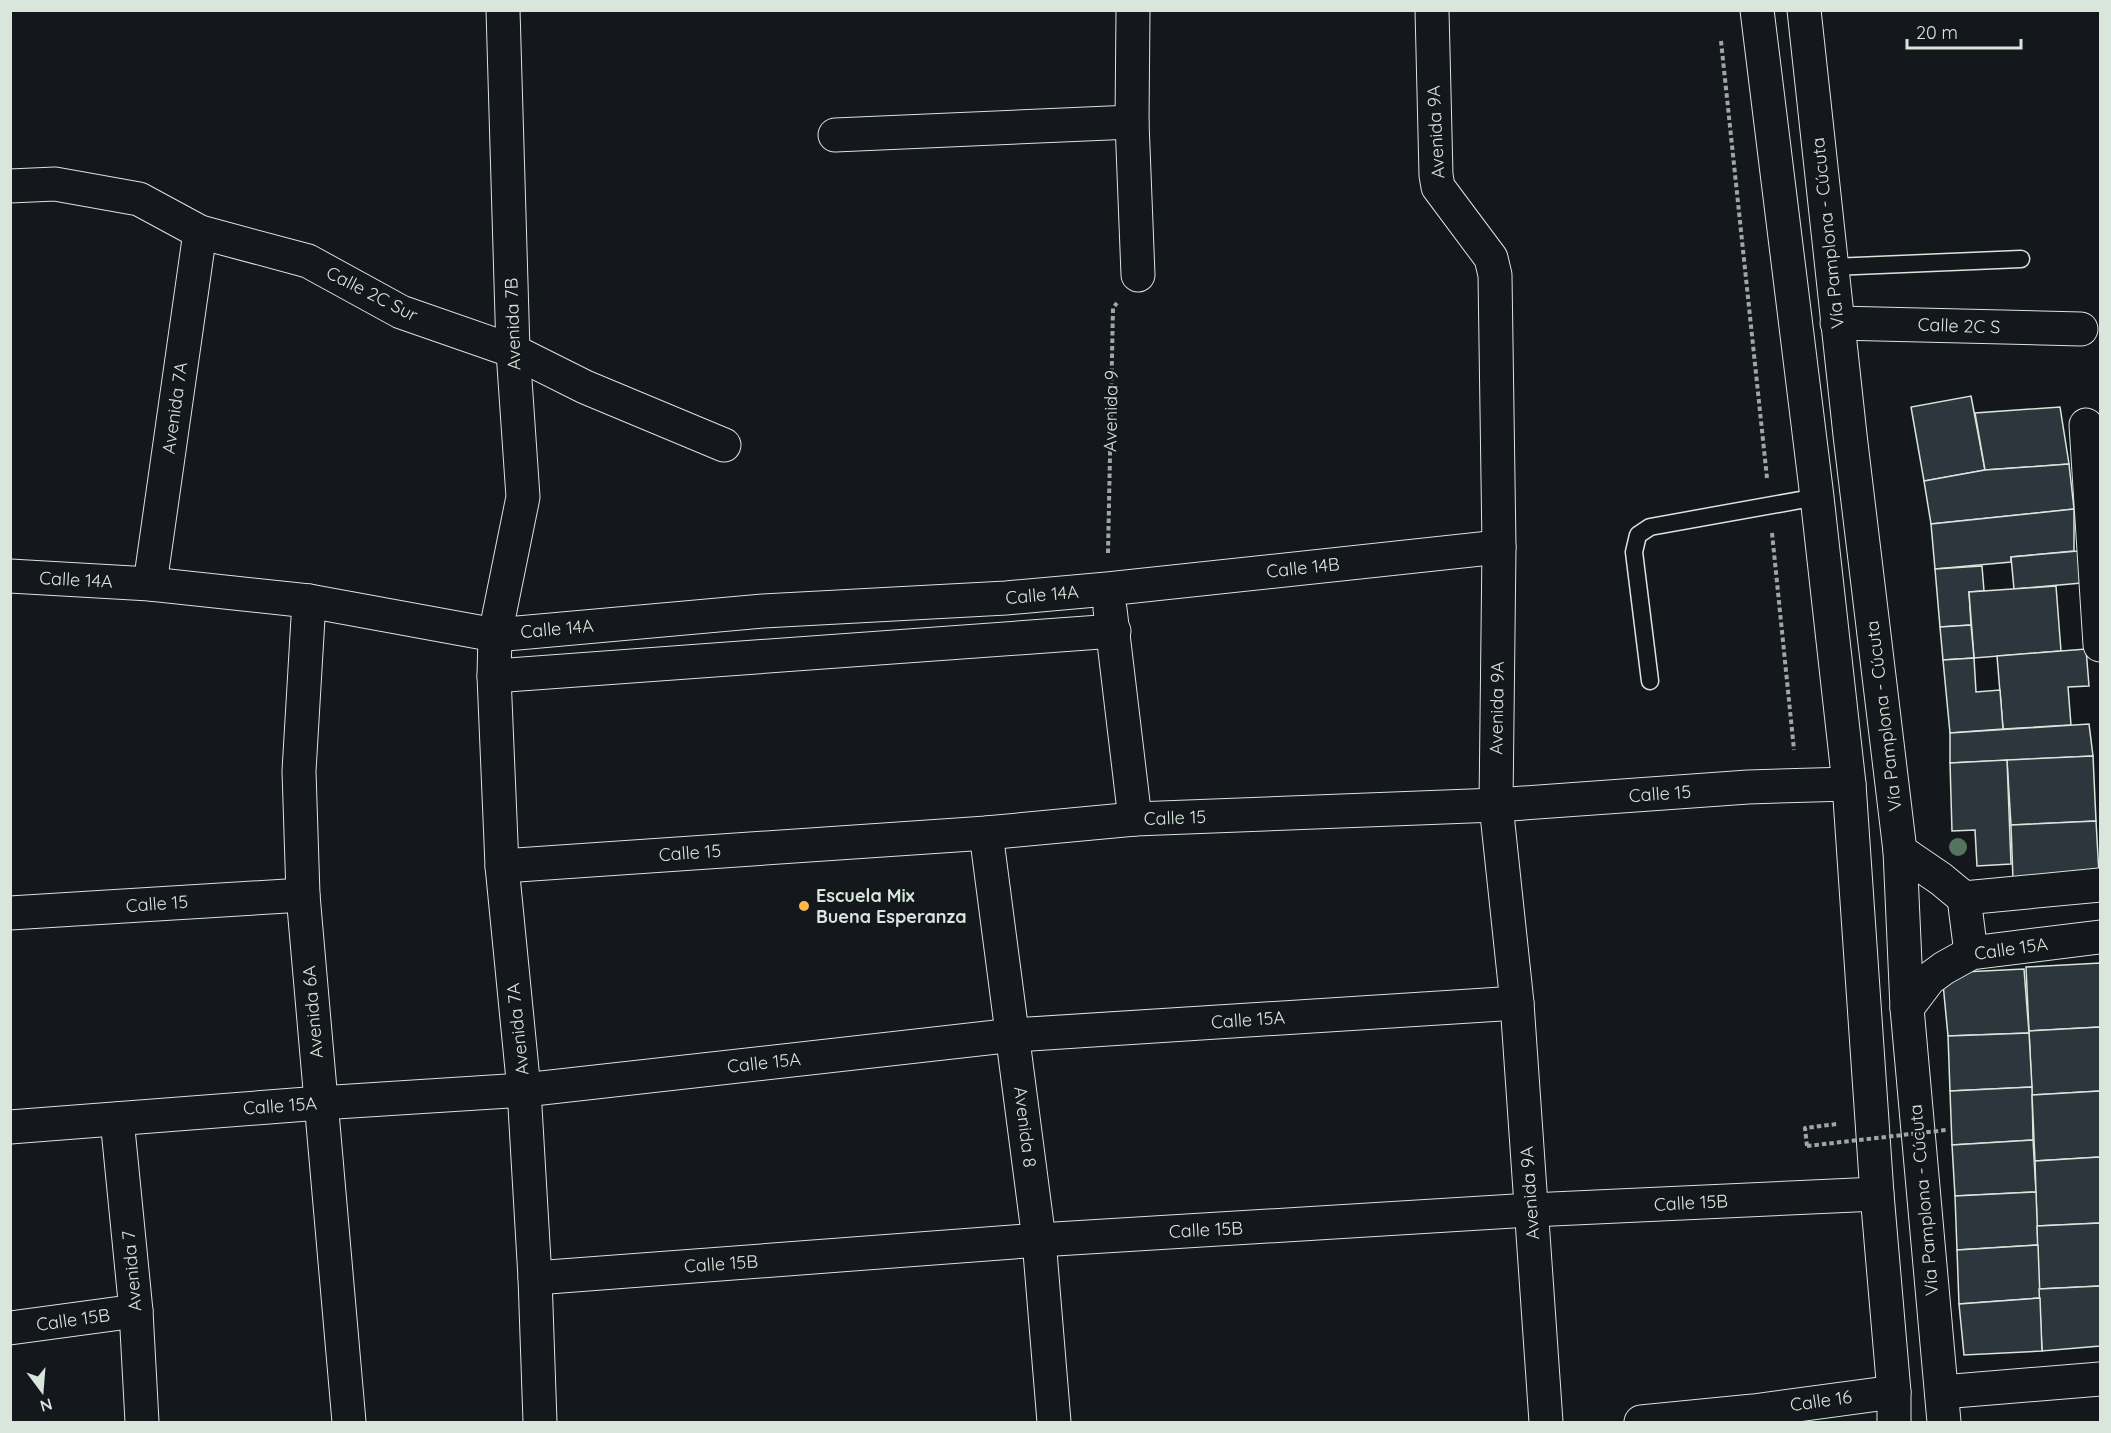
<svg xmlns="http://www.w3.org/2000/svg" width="2111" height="1433" viewBox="0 0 2111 1433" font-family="Quicksand,sans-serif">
<rect width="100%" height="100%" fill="#14181c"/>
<g fill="#2c363c" stroke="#d8e6dc" stroke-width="1.5">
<polygon points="1971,396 1985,470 1924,481 1911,407"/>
<polygon points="2060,407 2069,464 1985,470 1975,413"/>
<polygon points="2069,464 2074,509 1931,524 1924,481 1985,470"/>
<polygon points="2074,509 2074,551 2011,557 2011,562 1935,569 1931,524"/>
<polygon points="2078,551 2081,583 2014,589 2011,557"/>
<polygon points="1982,566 1984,591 1969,592 1971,625 1940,627 1935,569"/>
<polygon points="2056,586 2061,651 1974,658 1969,592"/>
<polygon points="1971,625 1974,658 1943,660 1940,627"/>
<polygon points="2086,649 2089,686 2068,687 2071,725 2003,729 1997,656"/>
<polygon points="1974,658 1976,692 2000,690 2003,729 1950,733 1943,660"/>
<polygon points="2089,724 2093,756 1950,763 1950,733"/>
<polygon points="2093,756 2096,821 2011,825 2007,760"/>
<polygon points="2007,760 2011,864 1977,866 1975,830 1952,831 1950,763"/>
<polygon points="2096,821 2099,874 2013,880 2011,825"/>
<polygon points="2100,963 2100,1027 2029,1031 2026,967"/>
<polygon points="2024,969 2029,1033 1948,1036 1942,973"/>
<polygon points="2100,1027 2100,1091 2032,1095 2029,1031"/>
<polygon points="2029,1033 2032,1087 1950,1091 1948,1036"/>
<polygon points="2032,1087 2033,1140 1952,1145 1950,1091"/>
<polygon points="2100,1091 2100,1157 2035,1161 2032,1095"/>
<polygon points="2033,1140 2036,1192 1955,1196 1952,1145"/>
<polygon points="2100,1157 2100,1223 2037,1226 2035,1161"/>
<polygon points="2036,1192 2038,1245 1957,1250 1955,1196"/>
<polygon points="2100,1223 2100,1286 2039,1289 2037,1226"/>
<polygon points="2038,1245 2040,1298 1959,1304 1957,1250"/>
<polygon points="2100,1286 2100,1346 2042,1351 2039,1289"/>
<polygon points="2040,1298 2042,1351 1964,1355 1959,1304"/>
</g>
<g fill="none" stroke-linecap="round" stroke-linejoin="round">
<defs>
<g id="service">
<polyline points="1832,267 2021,259"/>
<polyline points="1650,681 1634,552 1638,535 1650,527 1817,497"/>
</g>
<g id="minor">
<polyline points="503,10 513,351 523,497 495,635 494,676 502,866 524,1090 535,1278 540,1422"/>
<polyline points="1133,10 1132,122 1138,275"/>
<polyline points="1432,10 1436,175 1438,187 1491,258 1495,275 1499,547 1496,805 1517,1003 1546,1422"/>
<polyline points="835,135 1132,122"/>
<polyline points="10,186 55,184 139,199 200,232 308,261 401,312 513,351 585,387 724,445"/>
<polyline points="1837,323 2081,329"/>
<polyline points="2086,425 2100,645"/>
<polyline points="10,576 150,584 309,601 495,635 763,611 1006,598 1107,589 1499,547"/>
<polyline points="150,584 200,232"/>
<polyline points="309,601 299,771 303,895 349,1422"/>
<polyline points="1110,609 1135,819"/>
<polyline points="494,676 1114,631"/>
<polyline points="986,833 1039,1240 1054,1422"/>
<polyline points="1900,851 1941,879 1964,898 2100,885"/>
<polyline points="502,866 986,833 1135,819 1496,805 1748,787 1849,784"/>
<polyline points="1964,898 1971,953"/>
<polyline points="10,913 303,895"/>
<polyline points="1907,1008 1929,979 1944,968 1971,953 2100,937"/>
<polyline points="117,1119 136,1311 142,1422"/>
<polyline points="10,1127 320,1103 524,1090 1014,1035 1517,1003"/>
<polyline points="535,1278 1039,1240 1531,1210 1877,1194"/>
<polyline points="10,1328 136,1311"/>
<polyline points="1942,1392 2100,1379"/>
<polyline points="1641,1422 1753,1411 1894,1392"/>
</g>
<g id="trunk">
<polyline points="1757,10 1817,497 1849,784 1877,1194 1894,1392 1894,1422"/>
<polyline points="1804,10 1850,435 1900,851 1907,1008 1944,1422"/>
</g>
</defs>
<use href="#service" stroke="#d8e6dc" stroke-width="19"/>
<use href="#minor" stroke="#d8e6dc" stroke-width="35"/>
<use href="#trunk" stroke="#d8e6dc" stroke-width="35"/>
<g stroke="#9da8a2" stroke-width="4" stroke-dasharray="4.5 3" stroke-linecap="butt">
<polyline points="1721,41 1767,478"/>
<polyline points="1772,533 1794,750"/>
<polyline points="1108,553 1113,308 1117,303"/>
<polyline points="1807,1146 1805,1128 1837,1124"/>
</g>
<use href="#service" stroke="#14181c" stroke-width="16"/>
<use href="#minor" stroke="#14181c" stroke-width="33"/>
<use href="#trunk" stroke="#14181c" stroke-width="33"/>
<polyline stroke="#9da8a2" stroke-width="4" stroke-dasharray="4.5 3" stroke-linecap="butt" points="1807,1146 1946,1130"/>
</g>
<circle fill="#55745f" cx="1958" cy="847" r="9"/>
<circle fill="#ffb74d" stroke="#14181c" stroke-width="2" cx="804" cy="906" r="6"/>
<g text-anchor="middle" stroke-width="4.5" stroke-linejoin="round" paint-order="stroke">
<g font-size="18" fill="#d8e6dc" stroke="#14181c">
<text transform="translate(1436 132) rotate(-93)" y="6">Avenida 9A</text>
<text transform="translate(1828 233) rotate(-96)" y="6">Vía Pamplona - Cúcuta</text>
<text transform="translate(372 294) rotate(27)" y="6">Calle 2C Sur</text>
<text transform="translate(513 324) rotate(-92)" y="6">Avenida 7B</text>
<text transform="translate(1959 326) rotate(2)" y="6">Calle 2C S</text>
<text transform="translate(175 408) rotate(-82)" y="6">Avenida 7A</text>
<text transform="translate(1111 411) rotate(-89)" y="6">Avenida 9</text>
<text transform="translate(1303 568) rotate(-6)" y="6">Calle 14B</text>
<text transform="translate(76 580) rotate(3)" y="6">Calle 14A</text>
<text transform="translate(1042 595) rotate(-5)" y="6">Calle 14A</text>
<text transform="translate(557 629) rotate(-5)" y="6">Calle 14A</text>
<text transform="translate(1497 708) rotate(-89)" y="6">Avenida 9A</text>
<text transform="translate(1884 716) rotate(-97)" y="6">Vía Pamplona - Cúcuta</text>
<text transform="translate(1660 794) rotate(-4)" y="6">Calle 15</text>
<text transform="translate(1175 818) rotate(-2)" y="6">Calle 15</text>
<text transform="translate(690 853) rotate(-4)" y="6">Calle 15</text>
<text transform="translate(157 904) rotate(-4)" y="6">Calle 15</text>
<text transform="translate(2011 949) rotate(-8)" y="6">Calle 15A</text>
<text transform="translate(313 1012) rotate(-95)" y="6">Avenida 6A</text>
<text transform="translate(1248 1020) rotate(-4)" y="6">Calle 15A</text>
<text transform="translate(518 1029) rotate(-96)" y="6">Avenida 7A</text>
<text transform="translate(764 1063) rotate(-6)" y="6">Calle 15A</text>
<text transform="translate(280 1106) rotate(-4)" y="6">Calle 15A</text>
<text transform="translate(1025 1127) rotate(83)" y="6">Avenida 8</text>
<text transform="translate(1530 1193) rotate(-94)" y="6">Avenida 9A</text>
<text transform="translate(1924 1200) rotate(-95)" y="6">Vía Pamplona - Cúcuta</text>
<text transform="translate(1691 1203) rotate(-3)" y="6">Calle 15B</text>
<text transform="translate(1206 1230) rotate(-3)" y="6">Calle 15B</text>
<text transform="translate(721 1264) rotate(-4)" y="6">Calle 15B</text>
<text transform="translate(132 1271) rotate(-95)" y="6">Avenida 7</text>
<text transform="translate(73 1320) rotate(-8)" y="6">Calle 15B</text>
<text transform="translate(1821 1401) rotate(-8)" y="6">Calle 16</text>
</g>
<g font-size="18" font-weight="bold" fill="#d8e6dc" stroke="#14181c" text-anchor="start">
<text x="816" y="902">Escuela Mix<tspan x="816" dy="21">Buena Esperanza</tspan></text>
</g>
</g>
<rect width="2111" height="1433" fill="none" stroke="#d8e6dc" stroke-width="24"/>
<g transform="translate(42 1391) rotate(164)" stroke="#14181c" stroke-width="4.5" paint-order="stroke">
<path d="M0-4.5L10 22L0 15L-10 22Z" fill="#d8e6dc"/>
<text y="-9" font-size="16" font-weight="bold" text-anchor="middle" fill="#d8e6dc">N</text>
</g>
<path d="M1907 39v9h114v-9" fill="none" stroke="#d8e6dc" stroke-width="3"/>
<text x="1916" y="39" font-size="18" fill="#d8e6dc" stroke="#14181c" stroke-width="4.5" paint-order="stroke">20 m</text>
</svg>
